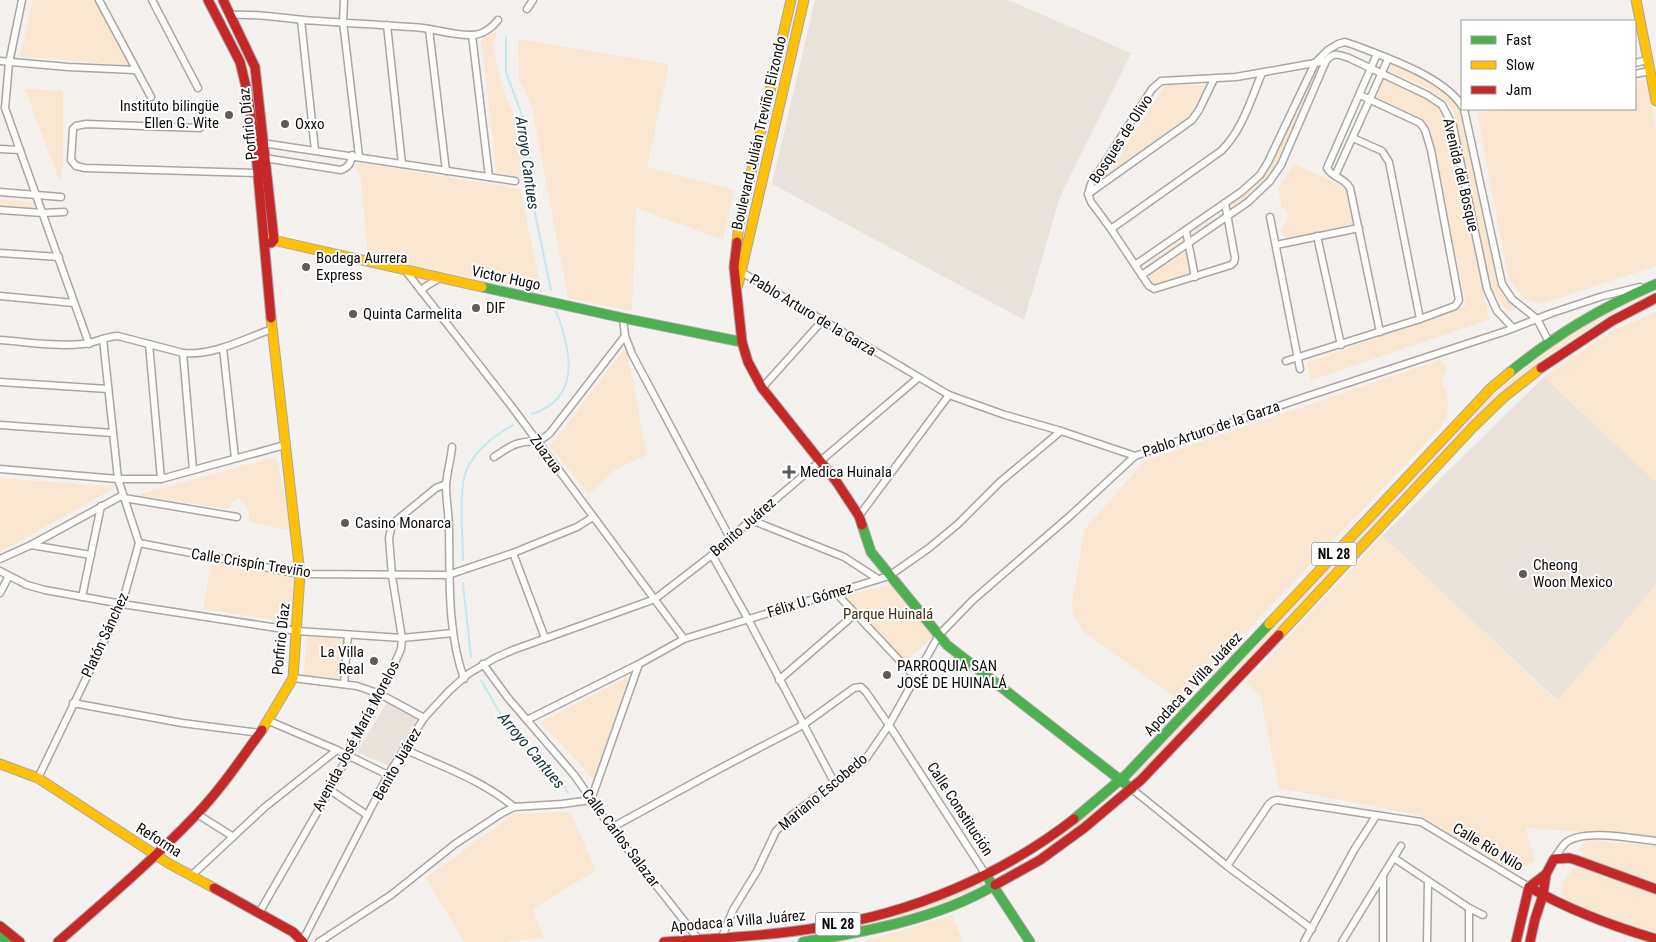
<svg xmlns="http://www.w3.org/2000/svg" width="1656" height="942" viewBox="0 0 1656 942" font-family="'Roboto Condensed',sans-serif">
<rect width="100%" height="100%" fill="#f4f1ee"/>
<g fill="#e9e2da">
<polygon points="815,0 1008,0 1131,53 1060,197 1024,320 772,184"/>
<polygon points="1544,377 1656,482 1656,585 1558,701 1382,536"/>
<polygon points="387,702 417,718 391,767 357,752"/>
</g>
<g fill="#f9e7d1">
<polygon points="33,0 96,0 132,66 20,56"/>
<polygon points="497,31 493,47 504,93 516,119 522,177 497,173 481,39"/>
<polygon points="518,39 669,64 647,167 734,190 723,240 636,208 632,311 568,298 532,108 519,78"/>
<path d="M1392 63 1442 89 1451 95 1462 111 1496 279 1505 297 1517 309 1510 312C1499 304 1494 295 1489 282L1454 112C1441 90 1411 82 1389 71Z"/>
<path d="M1320 68 1279 161C1267 182 1252 195 1232 208L1231 204 1253 188 1270 169 1315 69Z"/>
<polygon points="1646,79 1656,128 1656,266 1540,304 1525,299 1509,280 1477,113 1498,109 1635,109 1635,82"/>
<polygon points="1383,80 1433,101 1441,109 1449,123 1489,320 1311,380 1307,363 1466,306 1431,131 1423,119 1376,97"/>
<polygon points="1165,85 1206,85 1191,114 1108,175"/>
<polygon points="25,89 63,91 63,161 60,183"/>
<polygon points="362,163 520,189 542,292 368,256 361,179 355,165"/>
<polygon points="1294,164 1348,188 1356,225 1286,238 1282,235 1281,230 1288,220 1287,210 1282,208 1278,188"/>
<polygon points="0,199 34,202 34,210 0,207"/>
<polygon points="1223,213 1224,216 1197,233 1195,230"/>
<polygon points="1183,239 1184,242 1147,269 1145,266"/>
<polygon points="1186,252 1191,273 1154,286 1149,275"/>
<polygon points="1656,291 1656,292 1619,309 1547,356 1490,404 1135,778 1131,779 1369,524 1485,402 1523,370 1554,346 1581,328 1619,307"/>
<polygon points="1656,312 1656,482 1544,377 1610,332"/>
<polygon points="626,347 647,455 614,470 589,494 550,446"/>
<path d="M1440 360 1447 369C1437 385 1446 384 1448 399 1449 408 1446 417 1442 426L1180 701 1083 631 1073 615 1072 604 1084 530 1145 461Z"/>
<path d="M276 457 293 531 249 522C251 512 247 504 239 498L233 501 229 509 137 495Z"/>
<polygon points="0,478 116,487 0,552"/>
<polygon points="1382,536 1557,701 1656,585 1656,837 1526,828 1535,861 1523,868 1510,872 1419,815 1279,788 1260,695 1246,683"/>
<polygon points="212,561 296,577 294,623 203,609"/>
<polygon points="890,585 935,635 905,662 844,596"/>
<polygon points="307,636 346,640 342,679 304,675"/>
<polygon points="631,676 595,781 541,722"/>
<polygon points="1117,790 1078,827 1040,854 1000,877 999,876 1043,851"/>
<polygon points="570,812 596,870 533,909 544,938 504,942 464,942 426,878 514,814"/>
<polygon points="1589,840 1656,846 1656,884 1632,877 1585,857 1580,850 1582,843"/>
<polygon points="1574,868 1589,869 1656,894 1656,937 1630,929 1569,904 1561,892 1563,882"/>
<path d="M979 882 984 884C935 910 882 922 829 933H823L822 932Z"/>
<polygon points="952,915 963,942 863,942"/>
</g>
<g fill="none" stroke-linecap="round" stroke-linejoin="round">
<g stroke="#c2e9f1" stroke-width="2">
<polyline points="506,37 506,72 523,118 531,164 533,204 551,290"/>
<path d="M532 414C582 398 571 350 556 311"/>
<path d="M463 560C463 536 459 501 464 478 469 455 493 436 513 425"/>
<polyline points="463,583 471,657"/>
<polyline points="481,680 505,722 537,757 561,781 568,793"/>
</g>
<defs>
<g id="street">
<polyline points="22,0 9,63 5,108 89,344"/>
<polyline points="99,0 151,97"/>
<polyline points="152,0 198,88"/>
<polyline points="344,0 343,22 359,156"/>
<polyline points="527,9 533,0"/>
<path d="M231 15C256 13 279 18 304 20 343 23 383 25 423 28 437 30 459 36 472 35 482 35 492 28 498 20"/>
<polyline points="301,20 315,150"/>
<polyline points="387,25 402,164"/>
<polyline points="429,29 446,171"/>
<polyline points="472,35 489,177"/>
<path d="M1377 54 1327 168C1332 178 1344 177 1350 188L1380 332"/>
<polyline points="0,61 68,67 135,70"/>
<polyline points="1635,63 1647,60"/>
<polyline points="1635,74 1650,71"/>
<polyline points="1464,109 1502,284 1512,299 1537,319 1549,342"/>
<polyline points="200,128 86,124 76,126 73,129 71,160 76,166 85,168 258,173"/>
<polyline points="1353,138 1382,151 1389,162 1420,319"/>
<polyline points="262,143 515,181"/>
<polyline points="0,149 20,150"/>
<path d="M264 158 341 170C349 167 351 163 352 155"/>
<polyline points="1335,176 1388,59"/>
<polyline points="0,192 61,197"/>
<polyline points="1088,194 1192,120 1199,110 1214,79"/>
<polyline points="1225,203 1235,258 1234,262 1231,265 1154,289 1149,286 1111,229 1091,202 1088,194 1091,184 1152,89 1161,81 1236,77 1326,61"/>
<polyline points="0,210 43,213 64,212"/>
<polyline points="1270,217 1300,369"/>
<path d="M1111 229 1221 151C1242 131 1251 99 1262 73"/>
<polyline points="1186,231 1195,277"/>
<polyline points="1317,236 1341,345"/>
<polyline points="1276,245 1359,228"/>
<polyline points="0,253 59,257"/>
<path d="M1135 265 1241 192 1260 175 1268 162 1315 63 1328 50 1338 44 1345 42 1354 45C1386 57 1444 77 1462 106"/>
<polyline points="405,270 512,407 684,639"/>
<polyline points="738,270 949,395 1005,415 1061,431 1135,456"/>
<path d="M1142 275 1248 202 1270 181 1281 165 1326 61C1333 51 1340 55 1349 58L1427 95 1442 105 1453 126 1487 289 1497 311 1513 328"/>
<polyline points="421,291 425,287 441,277"/>
<polyline points="0,296 74,303"/>
<polyline points="623,318 625,336 632,354 730,538"/>
<path d="M0 340C27 342 56 347 83 344 95 343 106 336 118 336L183 353C213 356 244 339 272 329"/>
<polyline points="149,344 161,479"/>
<polyline points="223,348 235,458"/>
<polyline points="183,353 193,470"/>
<polyline points="1286,361 1420,319 1455,306 1459,300 1431,150 1425,130 1420,123 1360,95"/>
<polyline points="0,382 108,389"/>
<polyline points="762,388 823,320"/>
<polyline points="0,425 113,433"/>
<path d="M452 447C451 459 447 472 446 485 446 500 449 515 449 530 450 580 447 630 464 679"/>
<path d="M494 457C502 452 510 445 520 443 534 440 538 444 550 433L625 336"/>
<polyline points="0,469 118,479 161,479 285,445"/>
<polyline points="124,498 237,517"/>
<polyline points="859,516 949,395"/>
<polyline points="751,520 844,557 878,579"/>
<polyline points="139,543 300,574 448,575 513,553 577,527 593,517"/>
<polyline points="31,545 91,555"/>
<polyline points="513,553 545,638"/>
<polyline points="712,555 748,619 835,784"/>
<polyline points="0,559 31,545 123,495"/>
<polyline points="0,571 27,585 45,590 122,604 297,631 402,638 453,633"/>
<polyline points="835,592 916,678"/>
<polyline points="0,593 9,576"/>
<polyline points="82,597 101,506"/>
<polyline points="483,664 508,698 575,776 611,828 700,941"/>
<polyline points="293,678 357,686 380,694 424,718"/>
<polyline points="779,680 855,614"/>
<polyline points="344,684 348,635"/>
<polyline points="73,703 182,723 260,733"/>
<polyline points="527,720 639,664 684,639 889,576 929,548 958,524 1000,482 1061,431"/>
<polyline points="269,721 337,750 388,775"/>
<path d="M404 749C441 766 482 780 514 807"/>
<polyline points="38,778 122,604 139,543 118,479 103,339"/>
<polyline points="1132,789 1227,866 1312,929"/>
<polyline points="330,790 367,815"/>
<polyline points="591,800 639,664"/>
<polyline points="197,814 232,836"/>
<polyline points="611,828 719,769 803,725 854,688 861,687 866,692 889,725 986,875"/>
<polyline points="1394,858 1469,908 1483,915"/>
<path d="M1554 859C1558 853 1562 845 1568 841 1587 829 1634 839 1656 841"/>
<polyline points="1227,866 1269,804 1273,801 1277,800 1421,822 1529,887"/>
<polyline points="1383,875 1383,942"/>
<polyline points="191,876 265,807 337,750"/>
<polyline points="259,913 330,790 387,681 401,649 402,638 392,576 389,538 392,524 436,488 446,484"/>
<polyline points="722,937 733,910 757,871 776,831 793,814 854,769 865,760 889,725 939,635 973,600 1070,516 1135,456 1302,398 1506,331 1552,313 1603,296 1640,287"/>
<polyline points="302,942 388,775 424,718 449,691 468,674 495,658 513,650 655,599 712,555 730,538 918,378"/>
<polyline points="319,942 391,895 455,844 502,813 514,807 562,804 591,800"/>
<polyline points="1304,942 1354,850 1376,816"/>
<polyline points="1342,942 1401,846"/>
<polyline points="1427,942 1428,881"/>
<polyline points="1469,942 1469,908"/>
</g>
<g id="fast">
<polyline points="482,287 623,318 742,342"/>
<path d="M1510 372C1557 334 1600 308 1656 284"/>
<polyline points="862,525 871,552 947,645 1132,789"/>
<polyline points="1074,819 1126,775 1269,624"/>
<polyline points="986,875 1030,942"/>
<polyline points="0,935 8,942"/>
<path d="M803 942C869 931 937 919 995 885"/>
</g>
<g id="slow">
<polyline points="1636,0 1656,101"/>
<polyline points="264,238 482,287"/>
<polyline points="737,242 739,225 791,0"/>
<polyline points="738,285 804,0"/>
<polyline points="1269,624 1491,388 1510,372"/>
<polyline points="1279,635 1473,427 1503,398 1541,368"/>
<polyline points="262,730 293,678 300,574 271,318"/>
<polyline points="0,764 38,778 168,863 214,888"/>
</g>
<g id="jam">
<polyline points="208,0 240,62 247,91 255,142 271,318"/>
<polyline points="223,0 255,67 274,240 271,243"/>
<polyline points="737,242 734,267 742,342 748,362 762,388 836,481 859,516 862,525"/>
<polyline points="1541,368 1612,321 1656,298"/>
<polyline points="995,885 1040,860 1084,828 1141,780 1279,635"/>
<path d="M1529 887C1569 910 1612 926 1656 939"/>
<polyline points="214,888 293,932 303,942"/>
<polyline points="0,926 20,942"/>
<path d="M58 942C105 901 153 860 196 815 221 789 241 759 262 730"/>
<path d="M664 942C717 938 770 936 822 927 912 913 1002 875 1074 819"/>
<polyline points="1516,942 1529,887 1546,874"/>
<polyline points="1530,942 1535,919 1543,895 1546,874 1554,859 1569,858 1576,860 1656,889"/>
</g>
</defs>
<use href="#street" stroke="#a9a6a4" stroke-width="9"/>
<use href="#fast" stroke="#a9a6a4" stroke-width="11"/>
<use href="#slow" stroke="#a9a6a4" stroke-width="11"/>
<use href="#jam" stroke="#a9a6a4" stroke-width="11"/>
<use href="#street" stroke="#fdfdfc" stroke-width="6"/>
<use href="#fast" stroke="#4caf50" stroke-width="9"/>
<use href="#slow" stroke="#ffc107" stroke-width="9"/>
<use href="#jam" stroke="#c62828" stroke-width="9"/>
</g>
<g fill="#5e5c5a" stroke="#fff" stroke-width="2">
<circle cx="229" cy="115" r="5"/>
<circle cx="285" cy="124" r="5"/>
<circle cx="306" cy="267" r="5"/>
<circle cx="476" cy="308" r="5"/>
<circle cx="353" cy="314" r="5"/>
<path d="M786.5 464.5h5v5h5v5h-5v5h-5v-5h-5v-5h5z"/>
<circle cx="345" cy="523" r="5"/>
<circle cx="1523" cy="574" r="5"/>
<circle cx="374" cy="661" r="5"/>
<circle cx="887" cy="675" r="5"/>
</g>
<g text-anchor="middle" stroke-width="4" stroke-linejoin="round" paint-order="stroke">
<g fill="#fff" stroke="#565454" stroke-width="1">
<rect x="1311.5" y="542.5" width="45" height="23" rx="4"/>
<rect x="815.5" y="912.5" width="45" height="23" rx="4"/>
</g>
<g font-size="14" font-weight="bold" fill="#0d0b0a">
<text x="1334" y="559">NL 28</text>
<text x="838" y="929">NL 28</text>
</g>
<g font-size="15" fill="#0d0b0a" stroke="#fff" text-anchor="start">
<text x="219" y="111" text-anchor="end">Instituto bilingüe<tspan x="219" dy="17">Ellen G. Wite</tspan></text>
<text x="295" y="129">Oxxo</text>
<text x="316" y="263">Bodega Aurrera<tspan x="316" dy="17">Express</tspan></text>
<text x="486" y="313">DIF</text>
<text x="363" y="319">Quinta Carmelita</text>
<text x="800" y="477">Medica Huinala</text>
<text x="355" y="528">Casino Monarca</text>
<text x="1533" y="570">Cheong<tspan x="1533" dy="17">Woon Mexico</tspan></text>
<text x="364" y="657" text-anchor="end">La Villa<tspan x="364" dy="17">Real</tspan></text>
<text x="897" y="671">PARROQUIA SAN<tspan x="897" dy="17">JOSÉ DE HUINALÁ</tspan></text>
</g>
<g font-size="15" fill="#0d0b0a" stroke="#fff">
<text transform="translate(248 124) rotate(-96)" y="5">Porfirio Díaz</text>
<text transform="translate(759 133) rotate(-77)" y="5">Boulevard Julián Treviño Elizondo</text>
<text transform="translate(1121 139) rotate(-57)" y="5">Bosques de Olivo</text>
<text transform="translate(1461 175) rotate(77)" y="5">Avenida del Bosque</text>
<text transform="translate(506 278) rotate(12)" y="5">Victor Hugo</text>
<text transform="translate(813 315) rotate(31)" y="5">Pablo Arturo de la Garza</text>
<text transform="translate(1211 429) rotate(-19)" y="5">Pablo Arturo de la Garza</text>
<text transform="translate(546 454) rotate(54)" y="5">Zuazua</text>
<text transform="translate(743 527) rotate(-41)" y="5">Benito Juárez</text>
<text transform="translate(251 563) rotate(9)" y="5">Calle Crispín Treviño</text>
<text transform="translate(810 600) rotate(-17)" y="5">Félix U. Gómez</text>
<text transform="translate(105 635) rotate(-65)" y="5">Platón Sánchez</text>
<text transform="translate(281 639) rotate(-84)" y="5">Porfirio Díaz</text>
<text transform="translate(1193 684) rotate(-47)" y="5">Apodaca a Villa Juárez</text>
<text transform="translate(356 736) rotate(-62)" y="5">Avenida José María Morelos</text>
<text transform="translate(397 764) rotate(-60)" y="5">Benito Juárez</text>
<text transform="translate(823 792) rotate(-40)" y="5">Mariano Escobedo</text>
<text transform="translate(960 809) rotate(57)" y="5">Calle Constitución</text>
<text transform="translate(621 838) rotate(53)" y="5">Calle Carlos Salazar</text>
<text transform="translate(159 840) rotate(32)" y="5">Reforma</text>
<text transform="translate(1488 847) rotate(31)" y="5">Calle Río Nilo</text>
<text transform="translate(738 921) rotate(-5)" y="5">Apodaca a Villa Juárez</text>
</g>
<g font-size="15" fill="#442d10" stroke="#fff">
<text x="888" y="619">Parque Huinalá</text>
</g>
<g font-size="16" font-style="italic" fill="#122f34" stroke="#fff">
<text transform="translate(528 163) rotate(82)" y="6">Arroyo Cantues</text>
<text transform="translate(532 750) rotate(50)" y="6">Arroyo Cantues</text>
</g>
</g>
<rect x="1461" y="20" width="175" height="90" fill="#ffffff" stroke="#9e9d9d"/>
<rect x="1471" y="36" width="25" height="8" fill="#4caf50" stroke="#9e9d9d"/>
<text x="1506" y="45" font-size="15" fill="#0d0b0a">Fast</text>
<rect x="1471" y="61" width="25" height="8" fill="#ffc107" stroke="#9e9d9d"/>
<text x="1506" y="70" font-size="15" fill="#0d0b0a">Slow</text>
<rect x="1471" y="86" width="25" height="8" fill="#c62828" stroke="#9e9d9d"/>
<text x="1506" y="95" font-size="15" fill="#0d0b0a">Jam</text>
</svg>
